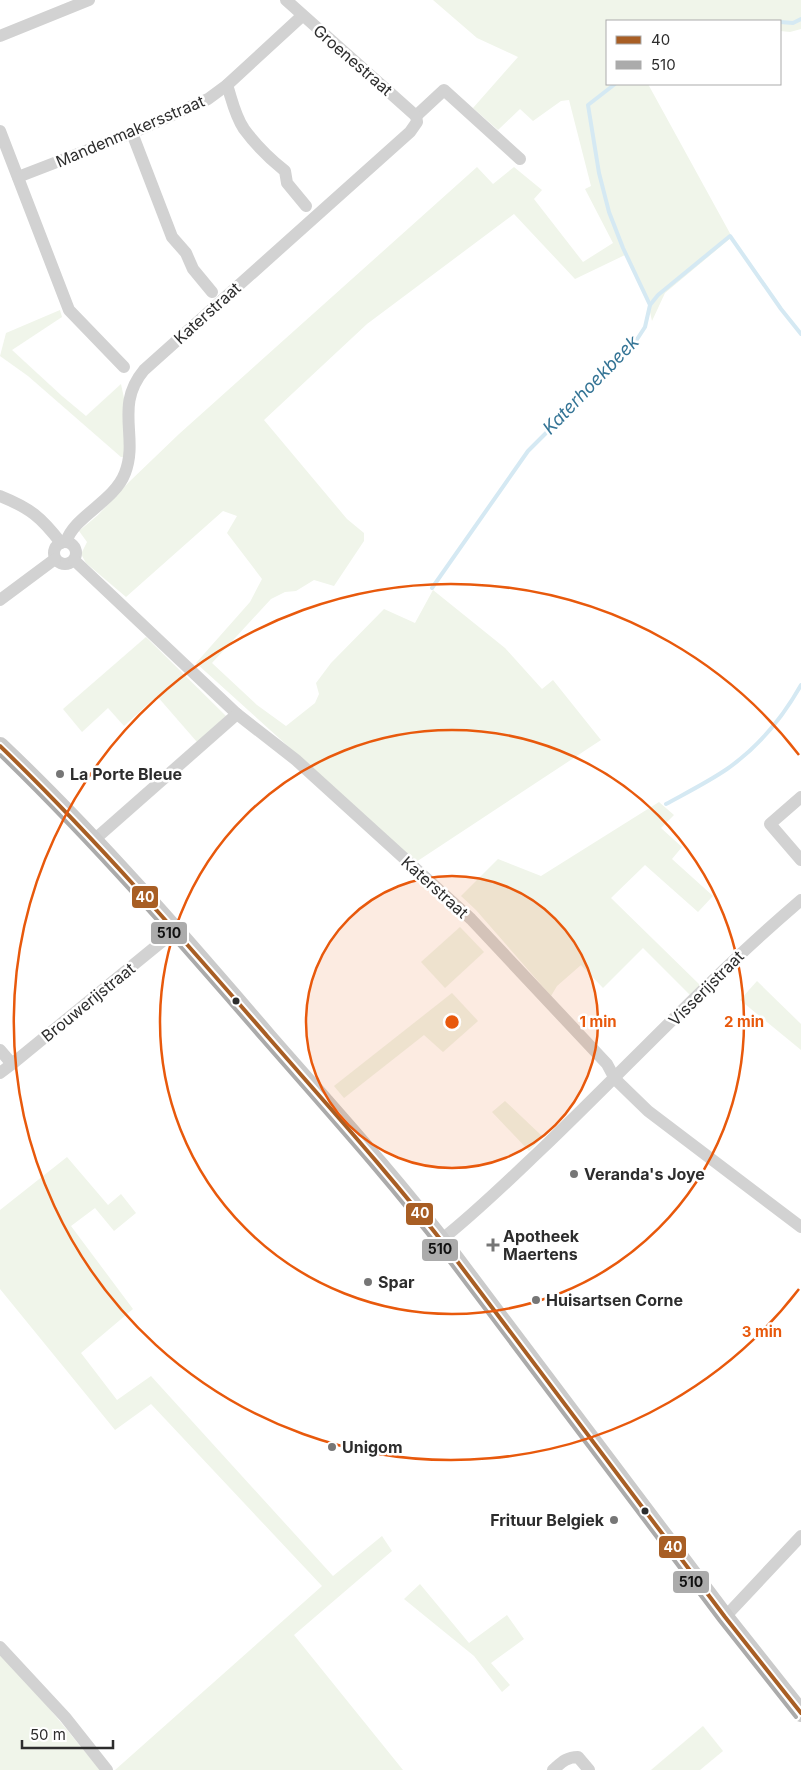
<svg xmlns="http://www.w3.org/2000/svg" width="801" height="1770" viewBox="0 0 801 1770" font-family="Inter,sans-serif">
<rect width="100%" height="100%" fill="#fff"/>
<g fill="#f0f5ea">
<polygon points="433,0 801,0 801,29 790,32 780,31 780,21 607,21 607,84 648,84 732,237 665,293 652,321 648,303 625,255 575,279 514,214 367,324 264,420 347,519 364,533 364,541 334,586 314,580 296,591 285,592 271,599 212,663 257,705 286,726 315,703 319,694 316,683 331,663 384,609 415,623 433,590 505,648 542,689 553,680 601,740 416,862 196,663 250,602 262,579 227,533 237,516 223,511 126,597 86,563 81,554 87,542 79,531 98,515 129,482 179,434 477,167 493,184 514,167 542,190 534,199 583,262 613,243 585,189 591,186 569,100 561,101 533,121 520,109 498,130 473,108 518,57 477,38"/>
<polygon points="60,310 62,317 12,350 62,396 86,416 121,384 124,398 124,457 121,457 28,376 0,356 6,333"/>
<polygon points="146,637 226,716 197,742 157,696 124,726 108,708 82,732 63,709"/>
<polygon points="659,802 674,815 661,828 682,847 672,859 713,896 698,912 645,865 611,898 701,986 690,995 643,948 603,988 581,965 557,986 551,996 476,910 461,896 498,859 541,876"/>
<polygon points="460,927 484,952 445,988 421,962"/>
<polygon points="757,981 801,1024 801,1050 740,1000"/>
<polygon points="452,993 478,1021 443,1052 424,1035 344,1098 334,1086"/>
<polygon points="505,1101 543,1137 529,1151 492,1112"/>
<polygon points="67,1157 108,1205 121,1194 136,1213 114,1231 95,1208 71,1226 133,1309 81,1353 117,1400 151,1376 333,1576 382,1536 392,1551 294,1635 403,1770 115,1770 322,1586 151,1404 115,1430 0,1289 0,1210"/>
<polygon points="420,1584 469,1643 507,1615 524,1639 491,1663 510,1685 502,1692 474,1656 404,1599"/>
<polygon points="0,1655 30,1685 100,1770 0,1770"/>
<polygon points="703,1726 723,1751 700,1770 651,1770"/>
</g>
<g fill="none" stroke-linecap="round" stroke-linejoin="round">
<g stroke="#d5e9f3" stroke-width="4">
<polyline points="780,22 793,23 801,19"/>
<polyline points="650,305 658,295 730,236 781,309 801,334"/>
<polyline points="432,588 528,451 632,347 645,327 650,305 623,248 609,212 599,173 588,105 615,84"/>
<path d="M666 804C686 793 708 782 727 769 757 748 783 717 801 685"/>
</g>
<g stroke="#d2d2d2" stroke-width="12">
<polyline points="0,36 89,0"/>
<path d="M227 85C232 100 235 116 244 129 255 144 270 159 285 171L287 183 306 206"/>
<polyline points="416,116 444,90 520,159"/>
<polyline points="0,131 69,310 124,367"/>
<polyline points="132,133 172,237 186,253 193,269 212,292"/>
<polyline points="18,177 132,133 208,99 227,85 302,16"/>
<path d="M0 496C30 508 41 517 61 543"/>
<circle cx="65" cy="553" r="11"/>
<path d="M66 542C74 516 114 502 125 473 139 437 114 406 144 370L410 132 417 122 416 116 286 0"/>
<polyline points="74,560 237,714 296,760 471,919 607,1064 615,1079 648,1111 801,1227"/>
<polyline points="0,600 55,559"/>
<polyline points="801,797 770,824 801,860"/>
<polyline points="94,840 237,714"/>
<polyline points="0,1050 12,1064"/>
<polyline points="0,1073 12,1064 176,930"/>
<path d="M441 1240C479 1210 513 1176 548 1143 632 1062 712 976 801 900"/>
<polyline points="725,1617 801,1536"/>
<polyline points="0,1647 65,1717 107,1770"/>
<path d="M553 1770C561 1763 566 1757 578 1757L589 1770"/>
</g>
<path stroke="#cbcbcb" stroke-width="18" d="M0 746C96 837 182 937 268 1037 330 1108 394 1178 451 1253L725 1617 801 1713"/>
<defs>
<path id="bus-1" d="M0 746C95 838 181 937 268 1037 330 1108 393 1178 451 1253L725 1617 801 1713"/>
<path id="bus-2" d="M0 755C93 845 178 943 263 1041 325 1112 388 1182 446 1257L720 1621 796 1717"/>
</defs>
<use href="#bus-1" stroke="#fff" stroke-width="8"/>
<use href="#bus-2" stroke="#fff" stroke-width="8"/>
<use href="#bus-1" stroke="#a85e24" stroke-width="4"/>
<use href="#bus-2" stroke="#ababab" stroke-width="4"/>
</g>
<circle cx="452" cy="1022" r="146" fill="#e8590c" fill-opacity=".12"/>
<g fill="none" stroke="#e8590c" stroke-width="2.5">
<circle cx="452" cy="1022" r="146"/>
<circle cx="452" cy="1022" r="292"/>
<path d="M799 1289A438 438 0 1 1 799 755"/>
</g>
<g fill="#767676" stroke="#fff" stroke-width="2">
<circle cx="60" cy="774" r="5"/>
<circle cx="574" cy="1174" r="5"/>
<path d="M490.5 1237.5h5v5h5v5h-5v5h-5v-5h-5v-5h5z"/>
<circle cx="368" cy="1282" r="5"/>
<circle cx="536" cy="1300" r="5"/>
<circle cx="332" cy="1447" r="5"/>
<circle cx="614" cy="1520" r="5"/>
</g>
<g fill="#2d2d2d" stroke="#fff" stroke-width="2">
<circle cx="236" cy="1001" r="4.5"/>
<circle cx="645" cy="1511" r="4.5"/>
</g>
<g text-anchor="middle" stroke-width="5" stroke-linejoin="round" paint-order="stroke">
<g font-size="16" fill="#2d2d2d" stroke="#fff">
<text transform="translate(353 60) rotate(41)" y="6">Groenestraat</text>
<text transform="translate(130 131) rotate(-23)" y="6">Mandenmakersstraat</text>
<text transform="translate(207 313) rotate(-42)" y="6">Katerstraat</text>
<text transform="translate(435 887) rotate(42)" y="6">Katerstraat</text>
<text transform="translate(706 988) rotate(-45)" y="6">Visserijstraat</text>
<text transform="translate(88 1002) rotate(-39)" y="6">Brouwerijstraat</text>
</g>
<g font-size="16" font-weight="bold" fill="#2d2d2d" stroke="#fff" text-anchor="start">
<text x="70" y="780">La Porte Bleue</text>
<text x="584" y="1180">Veranda's Joye</text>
<text x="503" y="1242">Apotheek<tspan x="503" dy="18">Maertens</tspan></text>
<text x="378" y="1288">Spar</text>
<text x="546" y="1306">Huisartsen Corne</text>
<text x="342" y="1453">Unigom</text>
<text x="604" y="1526" text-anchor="end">Frituur Belgiek</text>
</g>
<g font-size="18" font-style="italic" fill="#347495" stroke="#fff">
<text transform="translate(591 385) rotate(-46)" y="6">Katerhoekbeek</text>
</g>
</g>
<circle cx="452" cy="1022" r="8" fill="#e8590c" stroke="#fff" stroke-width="2.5"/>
<g font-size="15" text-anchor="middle" font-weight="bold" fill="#e8590c" stroke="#fff" stroke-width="5" stroke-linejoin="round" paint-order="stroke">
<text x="598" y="1027">1 min</text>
<text x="744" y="1027">2 min</text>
<text x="762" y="1337">3 min</text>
</g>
<g stroke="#fff" stroke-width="2">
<rect x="131" y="885" width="28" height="24" rx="5" fill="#a85e24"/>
<rect x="150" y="921" width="38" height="24" rx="5" fill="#ababab"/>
<rect x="405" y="1202" width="29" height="24" rx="5" fill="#a85e24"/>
<rect x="421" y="1238" width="38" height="24" rx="5" fill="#ababab"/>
<rect x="658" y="1535" width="29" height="24" rx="5" fill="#a85e24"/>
<rect x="672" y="1570" width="38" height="24" rx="5" fill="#ababab"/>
</g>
<g font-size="14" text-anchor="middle" font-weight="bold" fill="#fff">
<text x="145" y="902">40</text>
<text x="420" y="1218">40</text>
<text x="673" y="1552">40</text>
</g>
<g font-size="14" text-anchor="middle" font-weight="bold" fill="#111">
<text x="169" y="938">510</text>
<text x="440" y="1254">510</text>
<text x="691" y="1587">510</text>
</g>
<rect x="606" y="20" width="175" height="65" fill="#ffffff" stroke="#ababab"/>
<rect x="616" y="36" width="25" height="8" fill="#a85e24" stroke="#ababab"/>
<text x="651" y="45" font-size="15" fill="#2d2d2d">40</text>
<rect x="616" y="61" width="25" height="8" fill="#ababab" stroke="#ababab"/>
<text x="651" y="70" font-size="15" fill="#2d2d2d">510</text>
<path d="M22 1740v8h91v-8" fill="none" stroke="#2d2d2d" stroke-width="2.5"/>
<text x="30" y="1740" font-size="15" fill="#2d2d2d" stroke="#ffffff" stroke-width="4" paint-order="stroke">50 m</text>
</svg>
